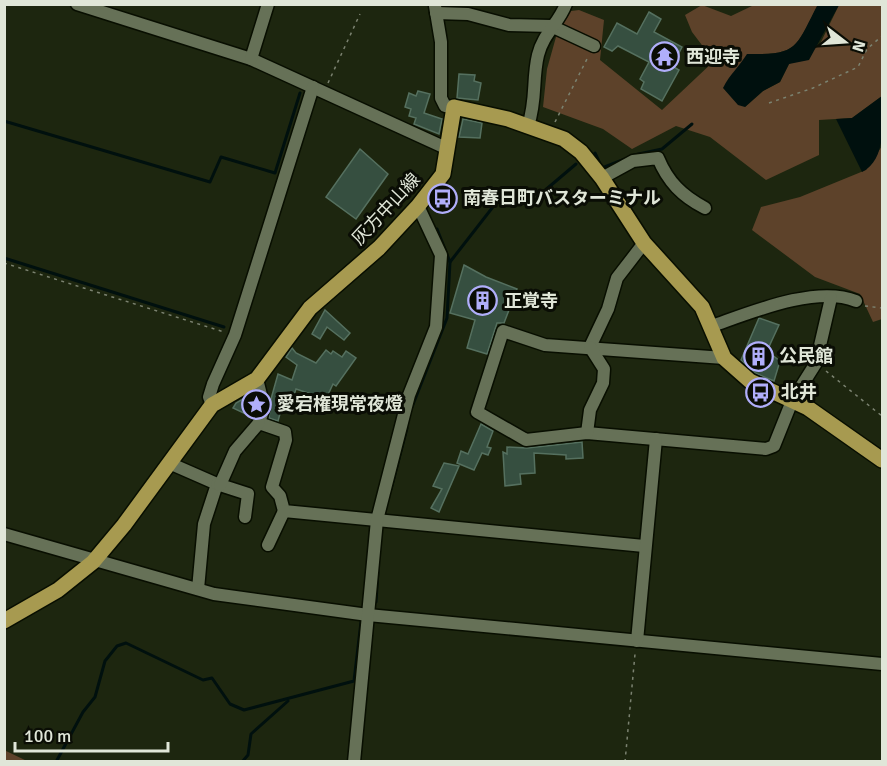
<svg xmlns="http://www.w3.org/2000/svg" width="887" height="766" viewBox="0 0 887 766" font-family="Signika,'Noto Sans JP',sans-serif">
<rect width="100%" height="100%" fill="#1d260f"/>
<g fill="#5d422a">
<path d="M702 5 731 16 754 5H818C795 48 799 55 747 54L745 107 763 91 780 82 789 64 819 46 839 5H882V96L852 118 819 120V155L766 180 710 137 676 126 632 149 603 129 543 107 547 69 563 12 579 10 604 20 600 60 662 110 714 61 692 32 685 15Z"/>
<polygon points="882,146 882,319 873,322 860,294 815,277 752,230 761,207 800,197 866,170"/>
<polygon points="4,750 27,761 5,761"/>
</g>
<g fill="#00100e">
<path d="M818 4 839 5 809 60 789 64 780 82 763 91 745 107 738 105 723 88C730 74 739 67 747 54 799 55 795 48 818 4Z"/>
<path d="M882 96C883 120 887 160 862 172L836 119 852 118Z"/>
</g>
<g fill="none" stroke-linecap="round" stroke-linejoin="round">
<g stroke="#00100e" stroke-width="3">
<polyline points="4,121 210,182 221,157 275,173 300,93"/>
<polyline points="595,153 602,168 625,159"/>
<polyline points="634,155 662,149 692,124"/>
<polyline points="4,258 224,327"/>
<polyline points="450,262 496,203 518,192 543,192 576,164"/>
<polyline points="412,407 447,318 450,262 437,229"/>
<polyline points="391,489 407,428"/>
<polyline points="376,602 378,571"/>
<polyline points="56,762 83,712 95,697 105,661 117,646 126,643 203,680 212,678 230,704 244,710 354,681 361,622"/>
<polyline points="242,762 248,755 251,734 288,701"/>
</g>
</g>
<g fill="#364f40" stroke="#55705f" stroke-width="1.5">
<polygon points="649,12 661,19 654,32 682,47 672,66 679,70 662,101 641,89 644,82 640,79 649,62 618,46 612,51 604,47 617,23 637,34"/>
<polygon points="459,74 475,75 474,81 481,83 478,100 457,98"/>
<polygon points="418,91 430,94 424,113 442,119 439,134 414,124 416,118 409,116 411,109 405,107 409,93 416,96"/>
<polygon points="463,119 482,123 480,138 459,137"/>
<polygon points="360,149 388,174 356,219 326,197"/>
<polygon points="464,265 486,277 517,289 504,323 497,323 487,354 467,348 475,320 450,313"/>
<polygon points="325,310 350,333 344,340 327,327 320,339 312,334"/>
<polygon points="759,318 779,325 767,351 780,361 774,381 755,373 741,360"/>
<polygon points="292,348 296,353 316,363 326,350 331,354 333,351 342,357 346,351 356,358 336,386 333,384 326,399 296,389 288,413 281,410 278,421 269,418 271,399 278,374 292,380 297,365 286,357"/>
<polygon points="248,396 253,399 255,407 252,417 233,408 236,403"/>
<polygon points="481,424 493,431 487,447 491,448 488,455 482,453 474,470 457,463 461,451 468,454"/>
<polygon points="582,442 583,458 566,459 566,455 534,453 535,473 520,474 521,484 505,486 503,452 507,454 507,447 527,448"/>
<polygon points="444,463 459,466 439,512 431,508 442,489 433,486"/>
</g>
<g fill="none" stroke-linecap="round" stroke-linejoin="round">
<defs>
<g id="minor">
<polyline points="77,4 251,59 448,149"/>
<polyline points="435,6 441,42 441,98 445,106 454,107"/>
<polyline points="436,13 468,14 509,25 551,26 594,46"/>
<polyline points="251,59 268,4"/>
<path d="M528 126C537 99 532 80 538 55 543 34 559 23 566 4"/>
<path d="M602 178 633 161 658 158C668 182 682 196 705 208"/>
<path d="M712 326C752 312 816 285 856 301"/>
<polyline points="590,347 608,309 617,278 644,243"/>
<polyline points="724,358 545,345 503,331 477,412 526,440 587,433 766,449 774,446 792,401 816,363 831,298"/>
<polyline points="257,379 264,407 259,423 285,432 286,440 272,487 280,496 284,511 644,546"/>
<polyline points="212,405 209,397 213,384 235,335 313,87"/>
<polyline points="587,433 590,410 603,383 604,369 590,347"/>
<polyline points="169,463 217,484 204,524 198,589"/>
<polyline points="217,484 248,494 245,517"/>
<polyline points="220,485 235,451 259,423"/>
<polyline points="4,534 214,594 368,615 882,664"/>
<polyline points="268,545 284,511"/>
<polyline points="637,641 656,439"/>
<polyline points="354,762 377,520 409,395 436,327 441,255 418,206"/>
</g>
<polyline id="major" points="4,621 58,590 93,562 124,525 212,405 257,379 310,308 379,248 418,206 443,174 454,107 508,119 564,139 581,152 602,178 644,243 702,307 724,358 750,381 808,408 882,460"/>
</defs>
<use href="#minor" stroke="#080e00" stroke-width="15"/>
<use href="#major" stroke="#080e00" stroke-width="18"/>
<g stroke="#7b8270" stroke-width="1.5" stroke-dasharray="3 4.5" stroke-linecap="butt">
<polyline points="328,83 360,14"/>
<polyline points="769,103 813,88 858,67 867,49 882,36"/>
<polyline points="555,122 588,57"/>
<polyline points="4,263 224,332"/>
<polyline points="865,306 882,308"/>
<polyline points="826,371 882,416"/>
<polyline points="625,762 635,654"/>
</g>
<use href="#minor" stroke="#667157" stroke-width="12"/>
<use href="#major" stroke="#a79a50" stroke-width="15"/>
</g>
<defs>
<symbol id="temple-ring" viewBox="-11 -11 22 22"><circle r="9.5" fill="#0a0d05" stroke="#b0aefa" stroke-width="1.5"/><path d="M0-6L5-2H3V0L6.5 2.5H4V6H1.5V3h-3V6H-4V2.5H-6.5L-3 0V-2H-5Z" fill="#b0aefa"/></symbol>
<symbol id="bus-ring" viewBox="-11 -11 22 22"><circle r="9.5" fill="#0a0d05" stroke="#b0aefa" stroke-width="1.5"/><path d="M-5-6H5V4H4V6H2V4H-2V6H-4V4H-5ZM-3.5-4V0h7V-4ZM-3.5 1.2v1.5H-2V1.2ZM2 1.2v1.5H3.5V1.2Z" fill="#b0aefa"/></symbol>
<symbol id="building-ring" viewBox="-11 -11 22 22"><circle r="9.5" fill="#0a0d05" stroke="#b0aefa" stroke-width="1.5"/><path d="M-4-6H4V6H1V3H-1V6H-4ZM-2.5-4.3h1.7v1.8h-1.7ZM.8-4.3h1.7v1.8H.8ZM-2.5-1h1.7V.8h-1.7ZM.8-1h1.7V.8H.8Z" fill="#b0aefa"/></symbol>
<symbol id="sight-ring" viewBox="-11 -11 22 22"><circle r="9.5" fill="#0a0d05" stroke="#b0aefa" stroke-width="1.5"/><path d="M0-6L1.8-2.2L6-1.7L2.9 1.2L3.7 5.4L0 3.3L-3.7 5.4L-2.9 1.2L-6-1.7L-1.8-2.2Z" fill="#b0aefa"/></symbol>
</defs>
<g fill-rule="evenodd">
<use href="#temple-ring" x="648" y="40" width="33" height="33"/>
<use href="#bus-ring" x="426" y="182" width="33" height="33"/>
<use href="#building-ring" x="466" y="284" width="33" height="33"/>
<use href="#building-ring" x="742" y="340" width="33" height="33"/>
<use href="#bus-ring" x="744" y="376" width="33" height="33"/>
<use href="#sight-ring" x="240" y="388" width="33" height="33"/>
</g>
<g text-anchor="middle" stroke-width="6" stroke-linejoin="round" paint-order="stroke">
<g font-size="18" font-weight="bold" fill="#e0e6d8" stroke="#0a0d05" text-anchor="start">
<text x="686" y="63">西迎寺</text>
<text x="463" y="204">南春日町バスターミナル</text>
<text x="504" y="307">正覚寺</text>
<text x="779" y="362">公民館</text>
<text x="781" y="398">北井</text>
<text x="277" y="410">愛宕権現常夜燈</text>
</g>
<g font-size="18" fill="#e0e6d8" stroke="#0a0d05">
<text transform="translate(386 209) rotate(-47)" y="6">灰方中山線</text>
</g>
</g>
<rect width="887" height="766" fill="none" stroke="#e0e6d8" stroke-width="12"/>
<g transform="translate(845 42) rotate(107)" stroke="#0a0d05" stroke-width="4.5" paint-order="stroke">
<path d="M0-4.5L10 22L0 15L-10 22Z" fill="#e0e6d8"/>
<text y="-9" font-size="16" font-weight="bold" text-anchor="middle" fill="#e0e6d8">N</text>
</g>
<path d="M15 742v9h153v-9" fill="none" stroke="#e0e6d8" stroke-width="3"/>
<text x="24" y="742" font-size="18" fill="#e0e6d8" stroke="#0a0d05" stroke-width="4.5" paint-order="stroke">100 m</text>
</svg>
